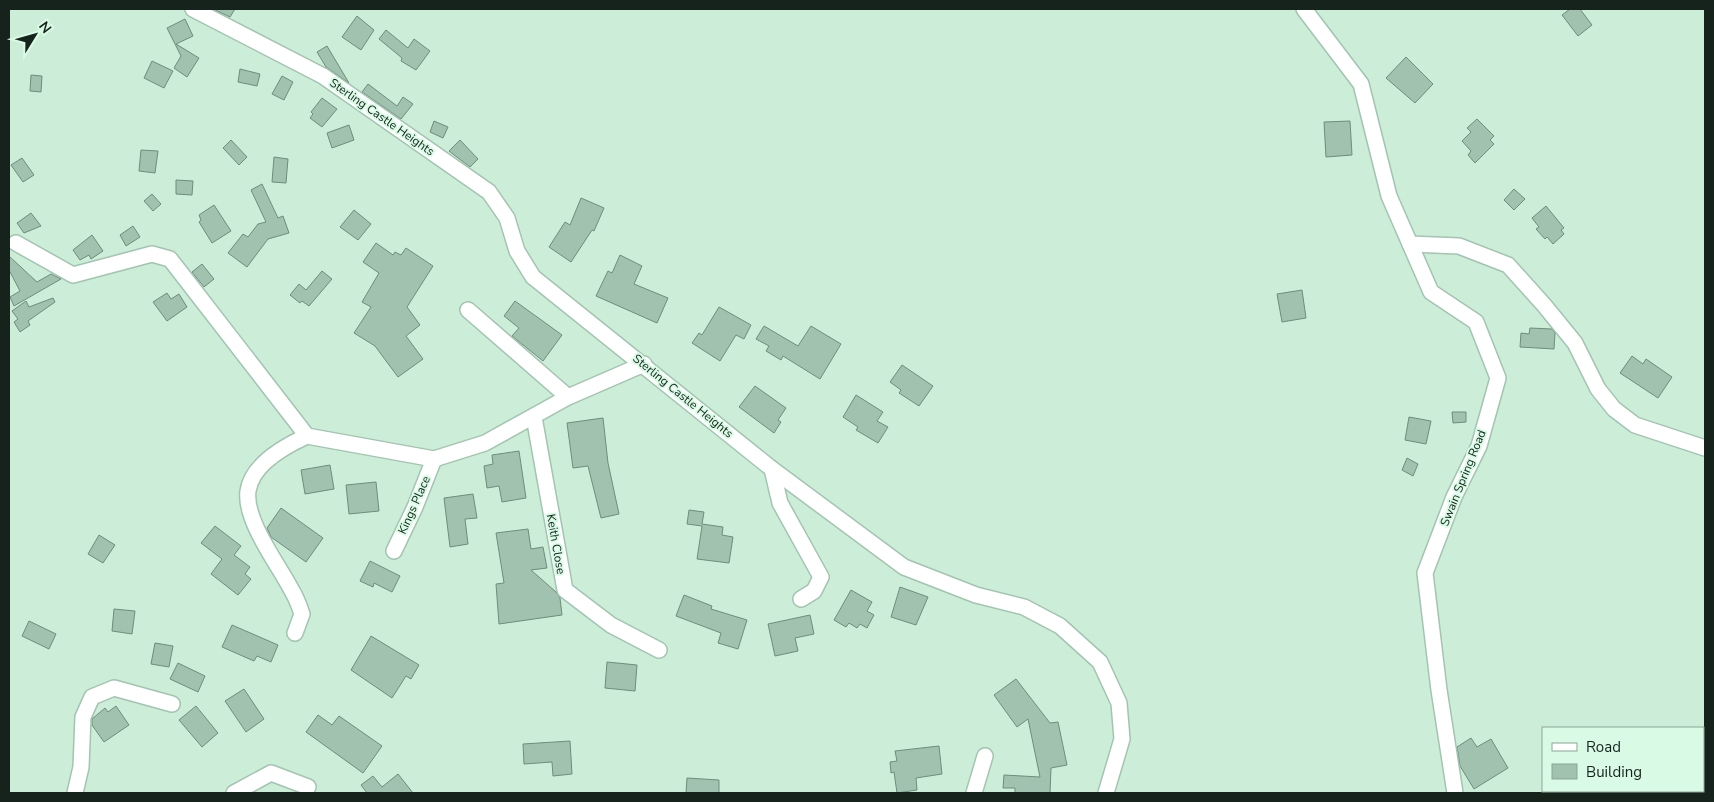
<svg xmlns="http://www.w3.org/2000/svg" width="1714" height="802" viewBox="0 0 1714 802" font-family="'Nunito Sans',sans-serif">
<rect width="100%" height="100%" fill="#cceed9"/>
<g fill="#a1c2ae" stroke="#6e8d7b">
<polygon points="213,9 235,9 230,17"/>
<polygon points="1570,9 1580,9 1592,25 1578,36 1562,15"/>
<polygon points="357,16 374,30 361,50 342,37"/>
<polygon points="185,19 193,36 176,44 199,58 187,77 174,68 181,56 167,28"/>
<polygon points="386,30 408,48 414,39 430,51 416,70 401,61 402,58 379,39"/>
<polygon points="327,46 349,83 326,67 317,52"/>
<polygon points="1406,57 1433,84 1415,103 1386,78"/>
<polygon points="152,61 173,71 164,88 144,78"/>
<polygon points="240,69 260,74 257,86 238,82"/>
<polygon points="31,75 42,76 41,92 30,91"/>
<polygon points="282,76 293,82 284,100 272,94"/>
<polygon points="368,84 397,106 403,97 413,104 401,119 362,92"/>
<polygon points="322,98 337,109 322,127 310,118 313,114 311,112"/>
<polygon points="1477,119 1494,136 1490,140 1494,144 1475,163 1468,155 1471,151 1462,141 1471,132 1467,128"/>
<polygon points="434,121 448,127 443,138 430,132"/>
<polygon points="1350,121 1352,155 1326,157 1324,122"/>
<polygon points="349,125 354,140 332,148 327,133"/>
<polygon points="231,140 247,157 239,165 223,148"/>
<polygon points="460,140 478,159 470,167 449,151"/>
<polygon points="141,150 158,151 155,173 139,171"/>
<polygon points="274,157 288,159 286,183 272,182"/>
<polygon points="22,158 34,175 23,182 11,165"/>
<polygon points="176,180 193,181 192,195 176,194"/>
<polygon points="262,184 278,218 283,216 289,233 268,239 247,267 228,253 243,234 248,237 258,224 266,222 251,190"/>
<polygon points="1514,189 1525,199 1514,210 1504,200"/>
<polygon points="152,194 161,204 153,211 144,201"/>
<polygon points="581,198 604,208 594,231 592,230 571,262 549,247 565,222 570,225"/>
<polygon points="214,205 231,231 212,243 199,222 201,220 199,215"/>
<polygon points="1546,206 1564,228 1561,230 1564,234 1553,244 1547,237 1545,239 1536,229 1539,227 1532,218"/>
<polygon points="354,210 371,224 358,240 340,227"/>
<polygon points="31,213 41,226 24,233 17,223"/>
<polygon points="133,226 140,237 126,246 120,235"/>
<polygon points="92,235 103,251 91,259 89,255 80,260 73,250"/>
<polygon points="376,243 393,255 395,252 401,255 406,248 433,266 407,307 420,325 406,336 423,359 398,377 375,346 354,333 371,307 362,302 379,273 363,262"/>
<polygon points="620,255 642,266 634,284 668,298 657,323 596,296 608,271 612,273"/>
<polygon points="9,256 37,282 51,274 61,279 14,306 10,297 20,291 9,270"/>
<polygon points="202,264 214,279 204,287 192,272"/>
<polygon points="322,271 332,279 309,306 302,301 300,303 290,295 299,284 306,290"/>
<polygon points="1302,290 1306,318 1282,322 1277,294"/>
<polygon points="167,293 171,299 179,294 187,307 167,321 153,302"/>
<polygon points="53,298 55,302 28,321 30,325 20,332 14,322 18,319 12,311 26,301 29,307"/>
<polygon points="515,301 562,335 543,361 512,336 519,328 504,316"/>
<polygon points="719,307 751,325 744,339 736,335 720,361 692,343 699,333 702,335"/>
<polygon points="764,326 798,346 811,326 841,344 820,379 783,356 781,360 766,351 769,346 756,339"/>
<polygon points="1530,328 1552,329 1555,333 1554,349 1520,347 1521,333 1529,334"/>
<polygon points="1632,356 1643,364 1646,359 1672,377 1658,398 1620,373"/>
<polygon points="902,365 933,386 919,406 899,393 901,390 890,382"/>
<polygon points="755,386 786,408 778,420 781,422 774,433 739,407"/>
<polygon points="856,395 883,412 877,421 888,427 878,443 856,430 858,427 843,417"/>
<polygon points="1452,412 1466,412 1466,422 1453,423"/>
<polygon points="1409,417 1431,421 1426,444 1405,440"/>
<polygon points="603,418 608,463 619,514 601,518 588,466 573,468 567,423"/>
<polygon points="519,451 526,498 502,502 499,486 487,488 484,466 493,464 492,455"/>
<polygon points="1407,458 1418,464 1413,476 1402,470"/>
<polygon points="330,465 334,489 305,494 301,470"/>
<polygon points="376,482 379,511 349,514 346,485"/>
<polygon points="473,494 477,518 465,519 468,544 450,547 444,498"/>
<polygon points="281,508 323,538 306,562 271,537 267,528"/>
<polygon points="689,510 704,512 702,524 723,527 722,535 733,537 729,563 697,559 702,526 687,524"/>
<polygon points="215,526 241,546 234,555 250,567 245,574 251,579 238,595 211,574 222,559 201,543"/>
<polygon points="528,529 531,549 543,547 547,568 531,570 556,592 560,598 562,615 499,624 496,584 504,583 496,533"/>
<polygon points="99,535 115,545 103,563 88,554"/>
<polygon points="370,561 400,576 392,592 374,583 373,587 360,581"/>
<polygon points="900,587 928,597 916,625 891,617"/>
<polygon points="851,590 872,602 867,611 874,615 867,628 860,624 857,628 849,623 846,627 834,620"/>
<polygon points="684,595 712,606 711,609 747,620 738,649 718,643 721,633 676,616"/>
<polygon points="114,609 135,611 132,634 112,631"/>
<polygon points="810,615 814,634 795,638 798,651 775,656 768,624"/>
<polygon points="29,621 56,634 49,649 22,636"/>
<polygon points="232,625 278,645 271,662 257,656 254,661 222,647"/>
<polygon points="371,636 419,665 411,679 406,676 392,698 351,670"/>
<polygon points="155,643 173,646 169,667 151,664"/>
<polygon points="607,662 637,665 635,691 605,688"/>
<polygon points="178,663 205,676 198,692 170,679"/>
<polygon points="1016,679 1050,723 1058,722 1067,765 1051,768 1050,793 1015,793 1015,788 1003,788 1004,775 1040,777 1028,719 1017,727 994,695"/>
<polygon points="244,689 264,719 246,732 225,701"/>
<polygon points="116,706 129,725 104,742 92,725 92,719 105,708 108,712"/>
<polygon points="196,706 218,733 202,747 179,720"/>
<polygon points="318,715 332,725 339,716 382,746 363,773 306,732"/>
<polygon points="1471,738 1477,747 1491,739 1508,768 1474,789 1460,766 1457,747"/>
<polygon points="570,741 572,774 553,776 552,762 524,764 523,744"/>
<polygon points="939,746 942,774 916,778 917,790 897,793 894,772 891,773 890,762 897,761 895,751"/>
<polygon points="398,774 413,793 367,793 361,785 373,776 382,787"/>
<polygon points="687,778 719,780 719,793 686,793"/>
</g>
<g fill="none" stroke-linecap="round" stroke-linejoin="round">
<defs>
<g id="minor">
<polyline points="193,9 323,76 489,192 507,218 517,251 533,277 772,469 904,567 976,595 1024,607 1060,626 1100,662 1119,703 1122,739 1106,793"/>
<polyline points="1304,9 1361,84 1389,196 1431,292 1476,322 1498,378 1479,446 1454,497 1425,573 1439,690 1455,793"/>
<polyline points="16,243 73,275 152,254 170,259 307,436 434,459 485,443 568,397 644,364"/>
<polyline points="1410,244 1459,246 1508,265 1544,305 1575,343 1598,389 1614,409 1635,425 1705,448"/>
<polyline points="468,310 568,397"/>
<polyline points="534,417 565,590 611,625 659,650"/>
<polyline points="772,469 780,503 821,577 814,591 801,599"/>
<polyline points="394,551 415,507 434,459"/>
<path d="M295 633 302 614C299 605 296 597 291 589 278 564 244 520 248 491 252 464 285 446 307 436"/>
<polyline points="75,793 81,767 83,717 92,697 114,688 172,704"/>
<polyline points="234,793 271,773 308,787"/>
<polyline points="974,793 985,756"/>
</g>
</defs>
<use href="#minor" stroke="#a3c4b0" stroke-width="18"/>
<use href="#minor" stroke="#fff" stroke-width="15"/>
</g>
<g text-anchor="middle" stroke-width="4" stroke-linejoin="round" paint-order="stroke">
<g font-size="12" fill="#16231c" stroke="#d9fbe6">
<text transform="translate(382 117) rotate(35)" y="4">Sterling Castle Heights</text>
<text transform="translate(683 396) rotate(39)" y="4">Sterling Castle Heights</text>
<text transform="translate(1463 478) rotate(-68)" y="4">Swain Spring Road</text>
<text transform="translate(414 505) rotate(-66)" y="4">Kings Place</text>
<text transform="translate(556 544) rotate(80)" y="4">Keith Close</text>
</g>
</g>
<rect width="1714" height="802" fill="none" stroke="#16231c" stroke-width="20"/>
<rect x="1542" y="727" width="162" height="65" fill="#d9fbe6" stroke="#8ba595"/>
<rect x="1552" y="743" width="25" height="8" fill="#ffffff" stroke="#8ba595"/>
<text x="1586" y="752" font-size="15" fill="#16231c">Road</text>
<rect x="1552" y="764" width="25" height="15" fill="#a1c2ae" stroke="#8ba595"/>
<text x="1586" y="777" font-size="15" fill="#16231c">Building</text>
<g transform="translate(35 35) rotate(53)" stroke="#d9fbe6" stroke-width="4" paint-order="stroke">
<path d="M0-4L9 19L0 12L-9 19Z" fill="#16231c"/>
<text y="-8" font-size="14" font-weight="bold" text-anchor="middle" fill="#16231c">N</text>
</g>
</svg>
